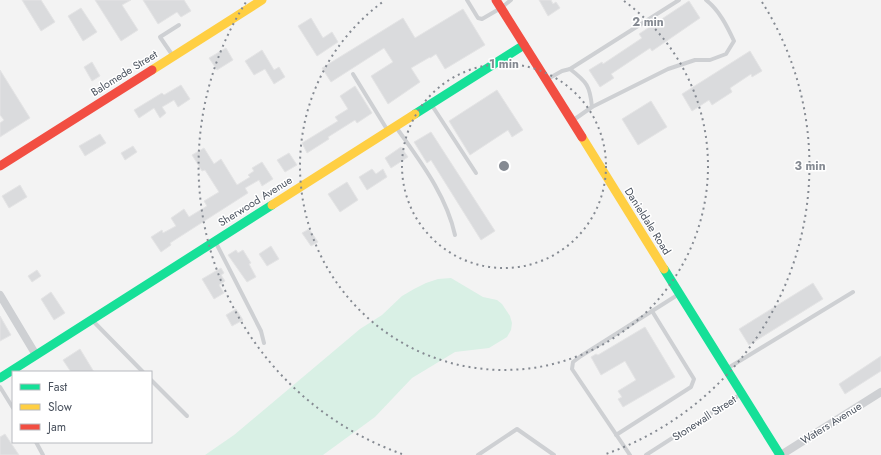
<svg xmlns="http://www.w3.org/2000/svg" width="881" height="455" viewBox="0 0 881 455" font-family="Jost,sans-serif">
<rect width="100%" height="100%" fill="#f3f3f3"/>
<polygon fill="#d9f0e5" points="451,278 483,297 497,300 502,304 510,316 512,323 511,330 507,337 489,348 455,352 412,378 375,417 323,455 205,455 234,435 360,329 382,315 402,296 414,289 426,283 438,279"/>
<g fill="#dadbdd" stroke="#e4e4e5">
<polygon points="22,0 41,0 55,22 41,31"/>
<polygon points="95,0 131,0 122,5 138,30 121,41"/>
<polygon points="143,0 184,0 191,11 181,17 177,12 158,24"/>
<polygon points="539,0 551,0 553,4 556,2 560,8 548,16"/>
<polygon points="689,1 700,18 652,51 650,48 611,74 614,78 600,87 589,70 602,62 603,64 642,38 639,34"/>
<polygon points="81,8 97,32 83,41 68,16"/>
<polygon points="463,9 485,45 445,69 436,54 430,58 430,57 411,68 420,82 388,104 371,76 393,62 384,48 331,82 322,68 403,18 415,38"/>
<polygon points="311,18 323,38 332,32 338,42 317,56 298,26"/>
<polygon points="226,48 233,60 217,70 209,58"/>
<polygon points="262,50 274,70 279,67 285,77 274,84 265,69 254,75 245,61"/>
<polygon points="750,51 762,71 752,77 751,74 730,88 732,92 712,105 709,100 692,111 682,94"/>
<polygon points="92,62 100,76 92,81 84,67"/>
<polygon points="0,70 30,118 0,137 0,123 4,120 0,115"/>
<polygon points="181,85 190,99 178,107 174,100 162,107 166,113 160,118 154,108 139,118 134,110 162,93 164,95"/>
<polygon points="355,86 372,113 357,123 355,120 328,137 329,139 307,153 302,143 338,121 335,117 348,109 340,96"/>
<polygon points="497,90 523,130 512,137 508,130 470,155 449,121"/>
<polygon points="651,101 667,127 638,145 622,119"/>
<polygon points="431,132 495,231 481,240 431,160 427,163 414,142"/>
<polygon points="100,134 106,143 85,156 79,146"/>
<polygon points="133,146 137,152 125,160 121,153"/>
<polygon points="401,147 408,157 391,168 385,158"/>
<polygon points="204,148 214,164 221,159 237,185 250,177 248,175 254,171 252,168 262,162 273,179 262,186 259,180 245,188 248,193 170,243 171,245 161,252 151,237 162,230 163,233 176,226 171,218 184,209 189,217 207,206 204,201 219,192 205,170 202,171 192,155"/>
<polygon points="289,153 297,165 285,172 277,160"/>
<polygon points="372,169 376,174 383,169 387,177 367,190 359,177"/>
<polygon points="347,182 358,200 340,212 328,194"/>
<polygon points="20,185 27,197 9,208 2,196"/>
<polygon points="309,229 318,242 311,246 302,233"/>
<polygon points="271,246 279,259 267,266 259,254"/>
<polygon points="236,250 238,253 243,250 251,263 249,264 256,277 247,282 228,255"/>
<polygon points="221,268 224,273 221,275 225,281 219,285 224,293 214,299 202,279"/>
<polygon points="37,270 41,276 32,282 28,276"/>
<polygon points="813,283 823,299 749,345 739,329"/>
<polygon points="51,292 65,313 54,320 41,299"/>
<polygon points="236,309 243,320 232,326 226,315"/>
<polygon points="0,316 11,335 0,341"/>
<polygon points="645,327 675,377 623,407 618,399 622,397 618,391 636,380 625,361 601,375 591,357 596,354 598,355"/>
<polygon points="80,349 94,372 71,372 63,360"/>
<polygon points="881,356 881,371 845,394 839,384"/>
<polygon points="5,434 19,455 0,455 0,437"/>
</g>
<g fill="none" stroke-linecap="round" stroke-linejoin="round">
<g stroke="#ced0d3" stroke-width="4">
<polyline points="467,0 478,18 482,19 501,8 511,0"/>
<polyline points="173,56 160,37 179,25"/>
<polyline points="570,69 679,0"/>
<polyline points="353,74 388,131"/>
<path d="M546 80 562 71 570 69C587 82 590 86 592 107"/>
<polyline points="431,104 476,173"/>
<path d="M572 121 592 107 668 69 695 60H710L726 54 734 41C727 26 719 10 706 0"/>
<path d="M396 127C419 160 446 194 455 235"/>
<polyline points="216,243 261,331 264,343"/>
<polyline points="92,320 143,372"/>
<polyline points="728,368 853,292"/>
<polyline points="151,380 187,416"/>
<polyline points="0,387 13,408"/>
<polyline points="616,435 691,387 694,379 652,311"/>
<polyline points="36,442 43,455"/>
<polyline points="478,455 517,429 554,455"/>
<polyline points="630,455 572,369 573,362 581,356 679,294"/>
<polyline points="646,455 741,394"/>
</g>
<g stroke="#ced0d3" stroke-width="8">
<polyline points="0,295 36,355"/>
<polyline points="781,455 881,392"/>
</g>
<g stroke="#16e098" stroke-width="9">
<polyline points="415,114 524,45"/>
<polyline points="664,269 780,455"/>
<polyline points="0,378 272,205"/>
</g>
<g stroke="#ffcf43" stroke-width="9">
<polyline points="152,70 262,0"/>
<polyline points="582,137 664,269"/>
<polyline points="272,205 415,114"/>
</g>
<g stroke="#f24e42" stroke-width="9">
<polyline points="496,0 582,137"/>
<polyline points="0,166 152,70"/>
</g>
</g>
<g fill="none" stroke="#858a92" stroke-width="2" stroke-dasharray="2 4">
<circle cx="504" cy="166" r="102"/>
<path d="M624 1A204 204 0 1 1 384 1"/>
<path d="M402 454A306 306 0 0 1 246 2M762 2A306 306 0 0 1 606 454"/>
</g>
<g text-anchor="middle" stroke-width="3" stroke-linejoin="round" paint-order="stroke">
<g font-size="11" fill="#4a525e" stroke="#fff">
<text transform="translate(124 73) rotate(-32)" y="4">Balomede Street</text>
<text transform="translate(255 201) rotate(-32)" y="4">Sherwood Avenue</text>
<text transform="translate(648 221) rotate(58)" y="4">Danieldale Road</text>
<text transform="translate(704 418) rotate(-33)" y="4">Stonewall Street</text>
<text transform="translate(831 423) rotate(-32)" y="4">Waters Avenue</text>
</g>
</g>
<circle cx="504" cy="166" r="6" fill="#858a92" stroke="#fff" stroke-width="2"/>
<g font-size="12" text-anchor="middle" font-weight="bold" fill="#858a92" stroke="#fff" stroke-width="3" stroke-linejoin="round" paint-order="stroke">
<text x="648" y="26">2 min</text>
<text x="504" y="68">1 min</text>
<text x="810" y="170">3 min</text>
</g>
<rect x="12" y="371" width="140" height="72" fill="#ffffff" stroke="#b7babf"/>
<rect x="20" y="384" width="20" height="6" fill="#16e098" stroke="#b7babf"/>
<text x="48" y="391" font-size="12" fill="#4a525e">Fast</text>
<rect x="20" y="404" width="20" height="6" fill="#ffcf43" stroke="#b7babf"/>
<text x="48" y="411" font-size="12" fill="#4a525e">Slow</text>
<rect x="20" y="424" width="20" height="6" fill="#f24e42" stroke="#b7babf"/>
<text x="48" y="431" font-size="12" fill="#4a525e">Jam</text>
</svg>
